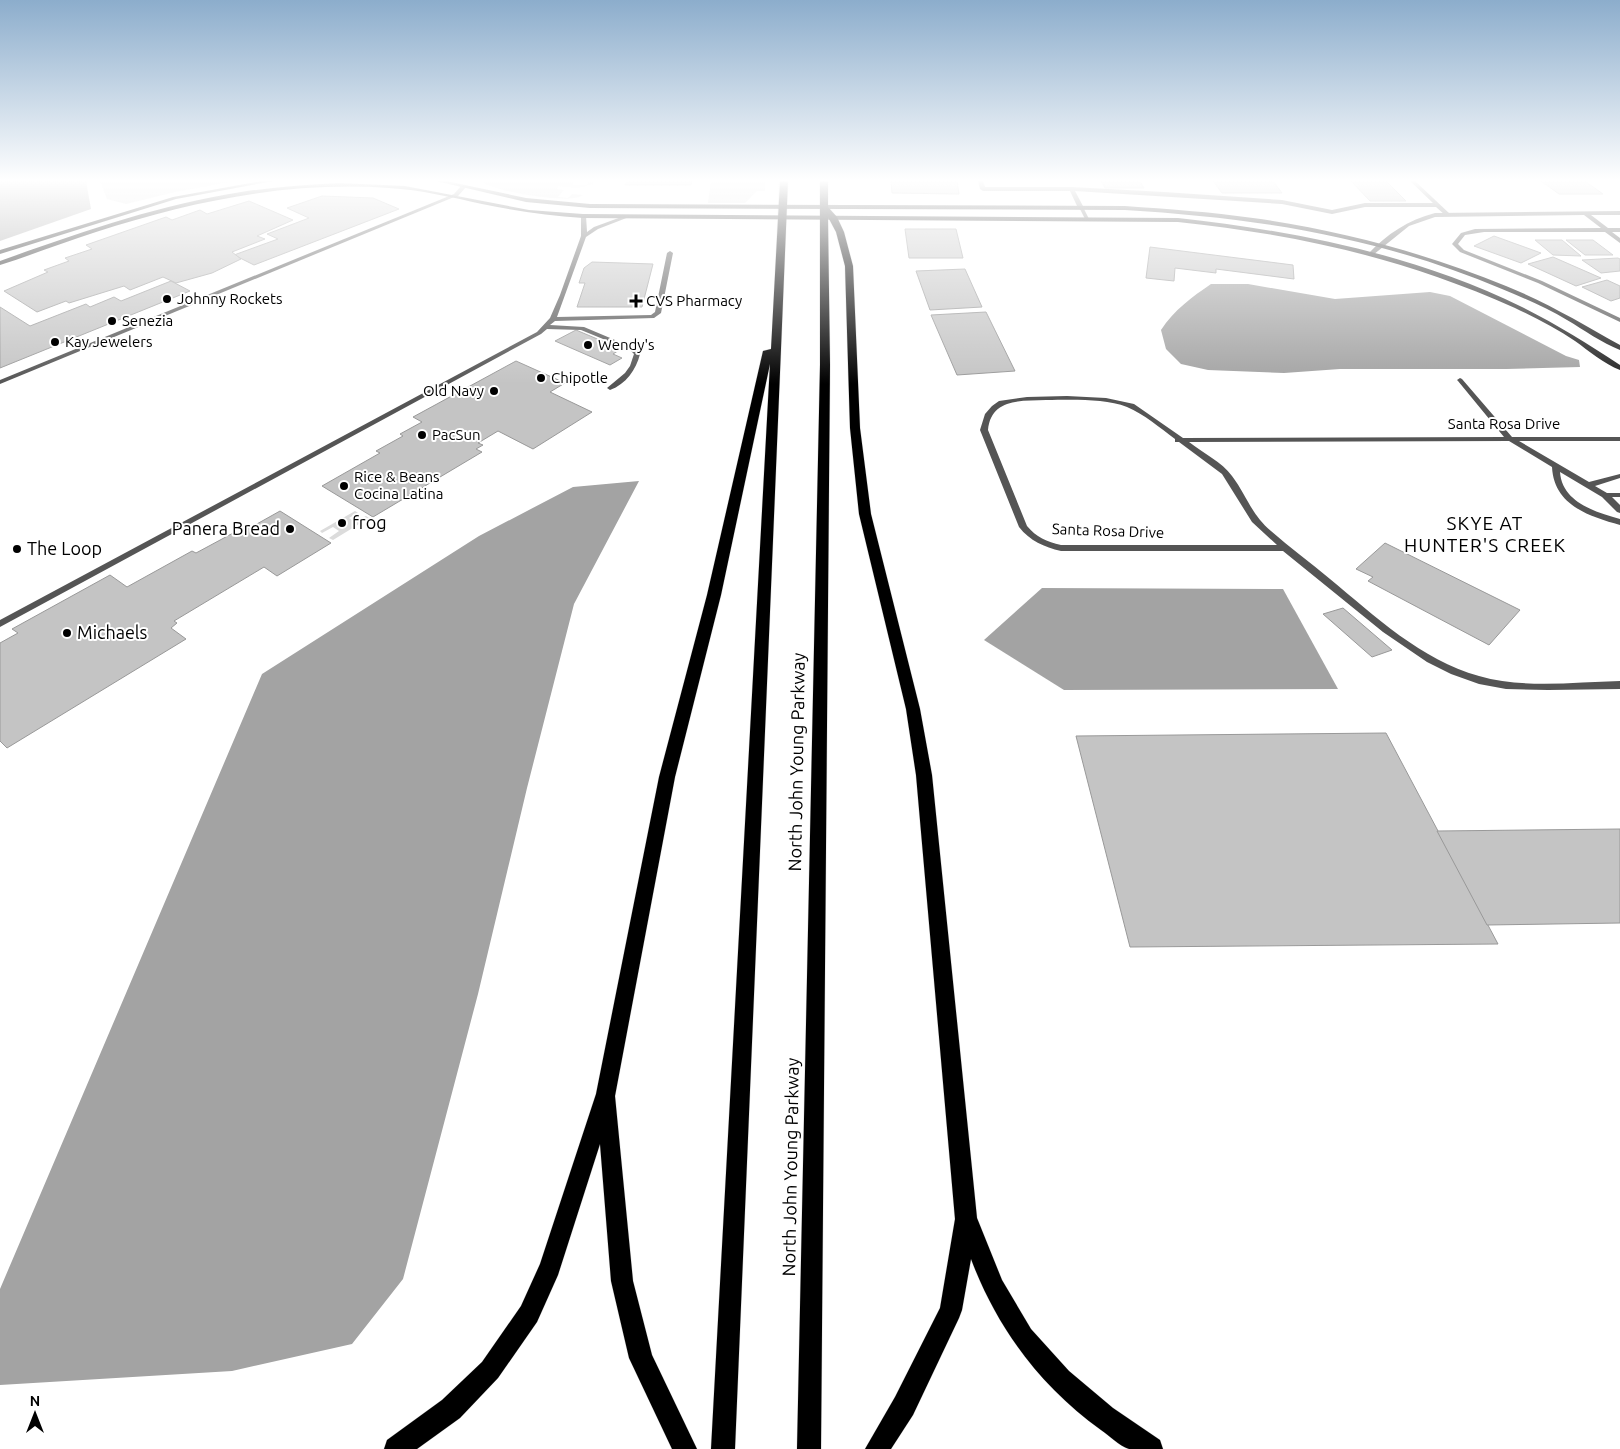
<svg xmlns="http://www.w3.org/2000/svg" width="1620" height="1449" viewBox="0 0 1620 1449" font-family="Ubuntu,sans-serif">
<rect width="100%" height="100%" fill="#fff"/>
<g fill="#dcdcdc">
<polygon points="100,181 236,181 175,192 126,204 107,199"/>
<path d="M481 181H574L573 185H587L589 181H594L593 184 578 188 558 186 557 189 564 190 558 197 568 198 572 194 583 195C572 205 491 191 481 181Z"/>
<polygon points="711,181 765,181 765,191 757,191 745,203 708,203"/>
<polygon points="355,511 358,513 349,518 355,522 366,516 369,518 333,540 329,538 339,531 333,527 322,533 320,531"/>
</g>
<g fill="#a3a3a3">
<polygon points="0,181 86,181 91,209 0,241"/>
<path d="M1211 284H1248L1335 299 1430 292 1450 296 1566 356 1579 360 1580 367 1506 369H1340L1284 373 1208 370 1181 364 1166 349 1161 330C1174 310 1192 297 1211 284Z"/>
<polygon points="639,481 574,604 527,788 478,994 403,1279 352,1344 232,1371 0,1385 0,1289 262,674 479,536 573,487"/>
<polygon points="1042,588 1283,589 1338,689 1064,690 984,640"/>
</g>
<g fill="#c4c4c4" stroke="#999">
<polygon points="627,181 692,181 691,185 625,185"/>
<polygon points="891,181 957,181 959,194 892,193"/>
<polygon points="1101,181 1140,181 1144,188 1105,188"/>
<polygon points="1213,181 1273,181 1282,193 1222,193"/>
<polygon points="1351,181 1386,181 1406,201 1370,201"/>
<polygon points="1541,181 1585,181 1603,194 1559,194"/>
<polygon points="322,196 373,198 399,209 254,265 234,255 278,239 267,234 309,218 287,208"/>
<polygon points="249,201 293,220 257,236 265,239 232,252 241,259 212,273 176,283 163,277 130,290 124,286 69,303 66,301 37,312 4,291 48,272 44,270 69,261 65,258 92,249 86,245 166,217 172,220 200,210 207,214"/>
<polygon points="905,229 956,229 963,258 909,258"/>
<polygon points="1494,236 1541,253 1521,263 1474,246"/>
<polygon points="1535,240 1562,240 1581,256 1553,255"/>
<polygon points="1566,240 1593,240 1613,255 1585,255"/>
<polygon points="1150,247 1293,265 1294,279 1216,269 1216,273 1175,268 1174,281 1146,278"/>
<polygon points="1553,257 1601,278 1576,286 1528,264"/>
<polygon points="1618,258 1620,259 1620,271 1601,273 1582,260"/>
<polygon points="592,262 653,264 642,307 577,307 585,283 579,283 584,268"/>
<polygon points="965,269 982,307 930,310 916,271"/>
<polygon points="1607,280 1620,286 1620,298 1611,301 1582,287"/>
<polygon points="171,281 190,291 0,368 0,307 30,326 86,304 90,307 114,297 121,301"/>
<polygon points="986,312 1015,371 957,375 931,315"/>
<polygon points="576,330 621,349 613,354 622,358 610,365 555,341"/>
<polygon points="516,361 565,383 550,392 592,412 533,449 498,431 478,443 483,445 476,449 482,452 373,517 322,486 380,453 376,451 403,436 400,434 422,422 413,417"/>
<polygon points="280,511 331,543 277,576 264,567 174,621 177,623 171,628 186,639 7,748 0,741 0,643 18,633 12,629 110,575 127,587 192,551 196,553 235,532 239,534"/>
<polygon points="1385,543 1520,610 1489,645 1368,581 1373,577 1356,569"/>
<polygon points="1343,608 1392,650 1372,657 1323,614"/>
<polygon points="1386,733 1498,944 1130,947 1076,736"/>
<polygon points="1620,829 1620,923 1487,925 1437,831"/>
</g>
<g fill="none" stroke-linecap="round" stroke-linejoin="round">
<defs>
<g id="highway">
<polygon points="780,181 788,181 735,1449 711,1449 770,364 721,595 675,777 615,1096 633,1281 652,1355 697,1449 672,1449 629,1358 611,1281 600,1144 558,1275 537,1322 498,1378 460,1418 417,1449 384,1449 387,1440 442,1400 482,1362 521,1306 540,1264 596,1094 659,777 707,595 763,351 771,349"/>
<path d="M820 181H828V207L837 217 844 232 853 266 860 428 871 514 920 709 932 775 977 1218 1002 1280 1031 1329 1069 1371 1113 1408 1160 1440 1163 1449C1153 1449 1139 1449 1129 1449 1119 1446 1109 1435 1101 1430 1040 1386 997 1328 971 1259L962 1310 959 1318 913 1415 891 1449H865L895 1397 940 1308 955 1219 916 775 906 709 859 514 850 428 845 266 836 232 828 217 830 365 821 1449H797L820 365Z"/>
</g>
</defs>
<use href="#highway" stroke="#dbdbdb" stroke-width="1"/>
<g fill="#555" fill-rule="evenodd">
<polygon points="978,181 983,181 985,187 1072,187 1164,192 1282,200 1332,210 1365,203 1433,203 1410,181 1415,181 1450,214 1445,215 1436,207 1365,207 1332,214 1282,204 1075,191 1084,208 1081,210 1078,208 1070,191 983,191 980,189"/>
<polygon points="454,194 459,195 0,384 0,380"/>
<path d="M581 215 586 216 587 232 594 227 624 216 629 217 598 229 586 237 557 317 651 315 655 312 667 253 670 251 673 253 661 313 654 318 555 321 550 325 584 327 634 348 640 354C636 370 626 384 610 390L607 388 625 373 630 366 634 354 630 350 581 330 547 329 541 334 0 627V620L537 332 550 318 560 295 581 236Z"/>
</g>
<g fill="#555" fill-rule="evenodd">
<polygon points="462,185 467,186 458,196 454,196 454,194"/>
<polygon points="1079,207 1083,207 1089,219 1085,219"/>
<path d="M1620 211V215H1591L1608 228H1620V232H1612L1620 238V243L1605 232H1484L1465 235 1458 244 1464 250 1542 281 1620 318V322L1538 283 1460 252 1452 244 1461 233 1475 229 1601 228 1584 215 1435 217 1409 226 1373 255 1368 254C1387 234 1408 220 1435 213Z"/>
<path d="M1460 378 1462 379 1512 437H1620V441H1519L1589 482 1620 474V478L1595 486 1607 493H1620V497H1612L1620 505V513L1617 512 1602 497 1560 472C1562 502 1595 512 1620 519V525C1588 516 1554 505 1552 467L1509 441 1189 442C1203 453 1222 462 1232 476 1247 496 1251 514 1271 531 1290 548 1310 562 1330 579 1375 616 1421 660 1479 676 1524 689 1574 682 1620 681V689L1548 690 1506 689 1479 684 1451 674 1427 662 1383 632 1283 551H1061C1044 547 1030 541 1019 527L980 430 985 414 992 406 999 401 1027 397 1067 396 1106 398 1134 404 1183 438 1504 437 1458 381 1457 380ZM1046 400C1070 400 1104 398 1127 407 1144 414 1160 428 1175 439V442H1179L1222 474 1252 522 1277 545H1061C1047 542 1036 537 1027 526L988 430C991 398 1021 401 1046 400Z"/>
</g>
<g fill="#222" fill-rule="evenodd">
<polygon points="262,181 273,181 176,199 0,254 0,250 173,197"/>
<path d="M436 181H446L526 198 590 204 1125 206C1168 209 1211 212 1253 218 1340 230 1425 253 1506 286 1546 302 1583 324 1620 345V350C1602 343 1584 330 1567 320 1547 308 1524 298 1502 289 1379 237 1258 218 1125 210L590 208 526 202Z"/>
<path d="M339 183 405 186 529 210 583 214 1178 218C1296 231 1414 254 1522 307 1556 324 1588 344 1620 365V370C1604 364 1589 351 1575 341 1557 329 1536 318 1515 308 1403 258 1300 235 1178 222L583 218C549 216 516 211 482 204 451 197 421 190 389 188 289 181 191 201 96 232 64 242 32 255 0 265V261C78 233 158 205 241 192 273 187 306 185 339 183Z"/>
</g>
<use href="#highway" fill="#000" fill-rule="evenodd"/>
</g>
<linearGradient id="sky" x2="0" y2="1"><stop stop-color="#8cadcc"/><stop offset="0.47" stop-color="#fff"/><stop offset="1" stop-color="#fff" stop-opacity="0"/></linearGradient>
<rect width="1620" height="384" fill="url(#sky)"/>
<g fill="#000" stroke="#fff" stroke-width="2">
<circle cx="167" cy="299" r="5"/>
<path d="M633.5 293.5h5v5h5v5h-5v5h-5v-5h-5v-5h5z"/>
<circle cx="112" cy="321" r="5"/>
<circle cx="55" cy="342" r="5"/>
<circle cx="588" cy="345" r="5"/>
<circle cx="541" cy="378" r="5"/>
<circle cx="494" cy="391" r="5"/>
<circle cx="422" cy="435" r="5"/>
<circle cx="344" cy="486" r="5"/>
<circle cx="342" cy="523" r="5"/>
<circle cx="290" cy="529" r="5"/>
<circle cx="17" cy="549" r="5"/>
<circle cx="67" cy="633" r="5"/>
</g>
<g text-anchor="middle" stroke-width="4" stroke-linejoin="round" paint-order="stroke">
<g font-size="15" fill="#000" stroke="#fff" text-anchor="start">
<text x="177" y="304">Johnny Rockets</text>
<text x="646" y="306">CVS Pharmacy</text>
<text x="122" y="326">Senezia</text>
<text x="65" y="347">Kay Jewelers</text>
<text x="598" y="350">Wendy's</text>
<text x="551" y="383">Chipotle</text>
<text x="484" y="396" text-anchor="end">Old Navy</text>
<text x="432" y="440">PacSun</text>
<text x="354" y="482">Rice &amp; Beans<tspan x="354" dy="17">Cocina Latina</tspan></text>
</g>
<g font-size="15" fill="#000" stroke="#fff">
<text x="1504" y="429">Santa Rosa Drive</text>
<text transform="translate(1108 531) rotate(2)" y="5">Santa Rosa Drive</text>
</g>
<g font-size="18" fill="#000" stroke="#fff" text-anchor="start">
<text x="352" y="529">frog</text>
<text x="280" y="535" text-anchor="end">Panera Bread</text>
<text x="27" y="555">The Loop</text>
<text x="77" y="639">Michaels</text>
</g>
<g font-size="18" fill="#000" stroke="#fff">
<text transform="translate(797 762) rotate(-89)" y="6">North John Young Parkway</text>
<text transform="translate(791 1167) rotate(-89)" y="6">North John Young Parkway</text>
</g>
<g font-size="19" letter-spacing="1" fill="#000" stroke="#fff">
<text x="1485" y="530">SKYE AT<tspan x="1485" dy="22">HUNTER'S CREEK</tspan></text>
</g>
</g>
<g transform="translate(35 1414)" stroke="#ffffff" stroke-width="4" paint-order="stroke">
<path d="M0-4L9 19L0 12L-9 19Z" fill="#000000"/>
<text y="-8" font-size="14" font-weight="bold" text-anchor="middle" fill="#000000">N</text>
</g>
</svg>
